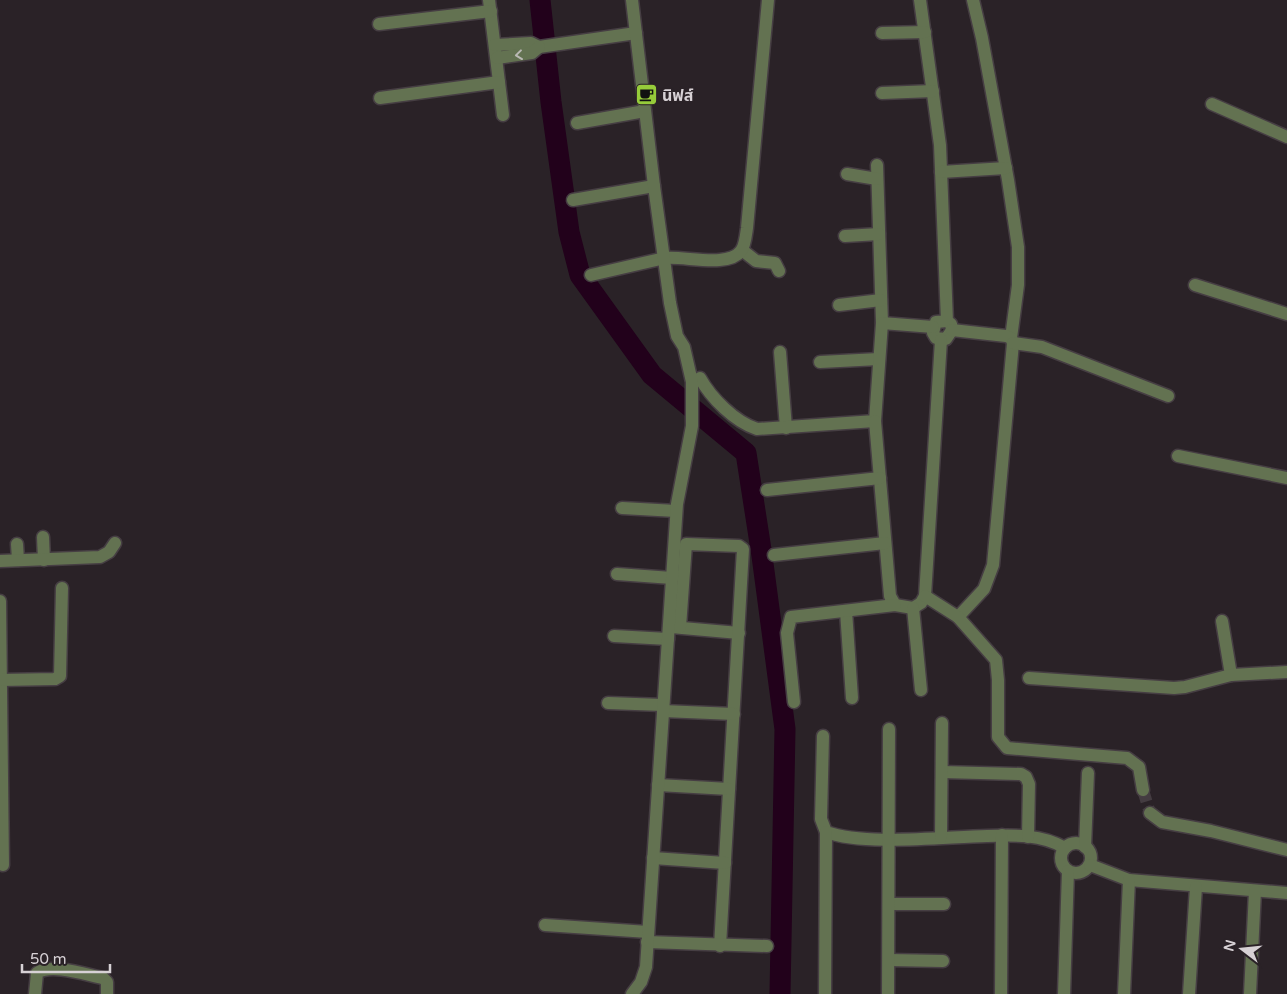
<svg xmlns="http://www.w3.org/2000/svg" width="1287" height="994" viewBox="0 0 1287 994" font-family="'Varela Round','Noto Sans Thai',sans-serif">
<rect width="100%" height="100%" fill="#2a2227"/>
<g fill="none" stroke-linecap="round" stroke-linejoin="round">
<polyline stroke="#22011b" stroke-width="21" points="540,0 551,102 569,232 580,275 652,375 746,453 762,556 785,729 780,994"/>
<polyline stroke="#443c41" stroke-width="12" stroke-dasharray="12 6" stroke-linecap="butt" points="1143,790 1150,813"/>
<defs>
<g id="minor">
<polyline points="489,0 503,115"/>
<polyline points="920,0 940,145 947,321 951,324 952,330 946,339 936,338 933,333 936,322 947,321"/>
<polyline points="973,0 982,38 1008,180 1018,247 1018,285 1011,338"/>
<polyline points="379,24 491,11"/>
<polyline points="882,33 925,32"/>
<polyline points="495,45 531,43 539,47 636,33"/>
<polyline points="497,58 532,53 539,47"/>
<polyline points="882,93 933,91"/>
<polyline points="380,98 499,82"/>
<polyline points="1212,104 1287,137"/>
<polyline points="577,123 645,111"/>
<polyline points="877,165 882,323"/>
<polyline points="941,172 1006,168"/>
<polyline points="847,174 877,179"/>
<polyline points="573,200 654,186"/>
<polyline points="845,236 879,234"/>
<polyline points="742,250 756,261 775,263 779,271"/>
<path d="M591 275 665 258C686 256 728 268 741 251 745 246 746 235 747 228L768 0"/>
<polyline points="1195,285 1287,314"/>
<polyline points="839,305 881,300"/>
<polyline points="952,330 1006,336 1011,338 1013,343 993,565 984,589 958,617"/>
<polyline points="1013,343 1042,347 1168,396"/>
<polyline points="780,352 786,428"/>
<polyline points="820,362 879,359"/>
<path d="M700 378C711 398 735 422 757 429L875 421 882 323 933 327"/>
<polyline points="875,421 890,596 895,605 913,608 921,603 925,596 941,340"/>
<polyline points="1178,456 1287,478"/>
<polyline points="767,490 880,478"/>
<polyline points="622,508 676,511"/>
<polyline points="43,537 44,560"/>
<polyline points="17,544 18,560"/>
<polyline points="774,555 885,543"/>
<polyline points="0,561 100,557 109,552 115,543"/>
<polyline points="617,574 672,578"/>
<polyline points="925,596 958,617 996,660 998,680 998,737 1007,748 1127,758 1139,767 1143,790"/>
<polyline points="0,601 3,865"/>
<polyline points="913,608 921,690"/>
<polyline points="846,611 852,698"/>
<polyline points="1222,621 1231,675"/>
<polyline points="671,627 739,633"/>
<polyline points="680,627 686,544 739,546 743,549 720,946"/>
<polyline points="614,636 668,639"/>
<polyline points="1029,678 1174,688 1185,687 1231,675 1287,672"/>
<polyline points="1,680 55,679 60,676 62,588"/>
<polyline points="794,702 787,633 791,617 895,605"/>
<polyline points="608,703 663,705"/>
<polyline points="663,711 734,714"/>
<path d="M823 736 821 819 826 832C865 846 943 837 987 836 1013 835 1042 834 1065 848"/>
<polyline points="942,772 1021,774 1026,777 1029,784 1028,837"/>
<polyline points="658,785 729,789"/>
<polyline points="1150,813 1162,822 1211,831 1287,850"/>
<polyline points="941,837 942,723"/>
<circle cx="1076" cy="858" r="15"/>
<polyline points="1085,847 1088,773"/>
<polyline points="653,858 725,863"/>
<polyline points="1090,865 1129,880 1287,893"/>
<polyline points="889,904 944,904"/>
<polyline points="545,925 648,932"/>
<polyline points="647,942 767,946"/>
<polyline points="889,960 943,961"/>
<path d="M35 994 37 973C51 963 87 975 103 978L107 982V994"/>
<polyline points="632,994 641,982 646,967 677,504 692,426 692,382 684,347 677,336 670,303 654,186 632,0"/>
<polyline points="825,994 826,832"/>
<polyline points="888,994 889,729"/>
<polyline points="1001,994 1002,835"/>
<polyline points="1064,994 1068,871"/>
<polyline points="1124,994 1129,880"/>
<polyline points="1189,994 1196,887"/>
<polyline points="1250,994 1255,891"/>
</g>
</defs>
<use href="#minor" stroke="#463e43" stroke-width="15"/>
<use href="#minor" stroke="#637251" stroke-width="12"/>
</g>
<defs><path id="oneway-chevron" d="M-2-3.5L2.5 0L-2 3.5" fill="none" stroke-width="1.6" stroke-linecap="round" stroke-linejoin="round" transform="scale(1.25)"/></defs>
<use stroke="#bab9b4" href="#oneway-chevron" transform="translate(519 55) rotate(173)"/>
<defs>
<symbol id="cafe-square" viewBox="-11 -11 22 22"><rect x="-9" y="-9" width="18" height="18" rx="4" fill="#96cc3a" stroke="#2a2227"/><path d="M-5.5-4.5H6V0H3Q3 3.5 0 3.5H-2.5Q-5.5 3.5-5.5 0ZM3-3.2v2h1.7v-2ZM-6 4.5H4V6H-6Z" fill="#111"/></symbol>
</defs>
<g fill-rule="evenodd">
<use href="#cafe-square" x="634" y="82" width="25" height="25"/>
</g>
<g text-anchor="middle" stroke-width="4.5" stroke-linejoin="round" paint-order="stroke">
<g font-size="16" font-weight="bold" fill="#d7d1d5" stroke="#2a2227" text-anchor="start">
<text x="662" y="101">นิฟส์</text>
</g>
</g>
<g transform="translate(1242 949) rotate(286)" stroke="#2a2227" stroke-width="4" paint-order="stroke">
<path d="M0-4L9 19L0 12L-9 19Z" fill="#d7d1d5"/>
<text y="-8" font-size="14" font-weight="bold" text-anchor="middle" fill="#d7d1d5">N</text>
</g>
<path d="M22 964v8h88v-8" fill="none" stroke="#d7d1d5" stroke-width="2.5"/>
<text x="30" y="964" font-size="15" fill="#d7d1d5" stroke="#2a2227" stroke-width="4" paint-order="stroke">50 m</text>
</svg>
